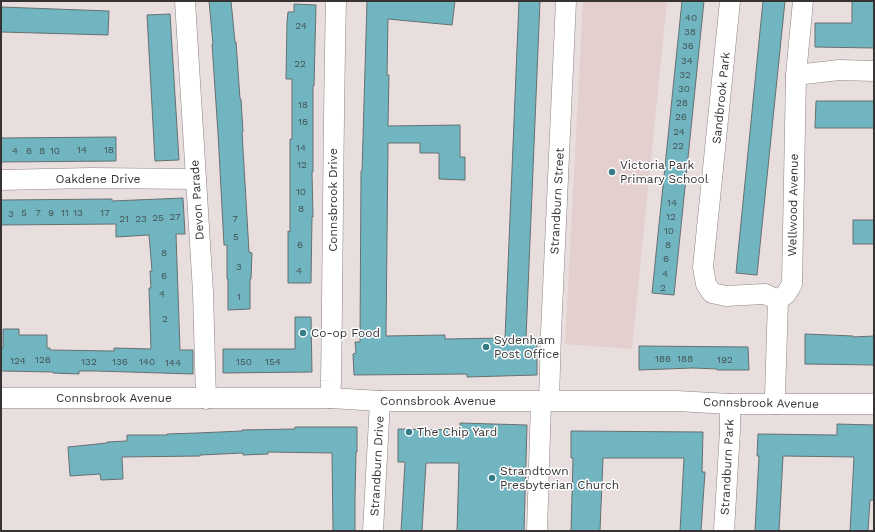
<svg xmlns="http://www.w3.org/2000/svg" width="875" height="532" viewBox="0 0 875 532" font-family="'Work Sans',sans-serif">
<rect width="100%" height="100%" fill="#e8dedd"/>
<polygon fill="#e3d0ce" points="583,1 667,1 632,349 565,344"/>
<g fill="#70b5c0" stroke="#677072">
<polygon points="209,1 231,1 235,42 236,42 240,99 241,99 243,132 242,132 249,252 252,253 251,279 250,279 250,309 228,310 228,279 227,279 227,245 224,245 218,133 212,44 213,44"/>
<polygon points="367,1 455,1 452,25 388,19 387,75 389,75 388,126 460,125 460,157 465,157 465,180 439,179 439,153 420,153 420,143 388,143 386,336 445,335 445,339 505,338 519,1 540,1 526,338 537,339 537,375 467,377 467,374 354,375 353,354 356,353 355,342 360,342 361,171 362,171"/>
<polygon points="682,1 704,1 674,295 652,293"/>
<polygon points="763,1 785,1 757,275 736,273"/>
<polygon points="852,1 874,1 874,48 815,47 815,23 852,23"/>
<polygon points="294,4 316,5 314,86 313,86 313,172 312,172 313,217 312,217 311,283 288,283 288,231 290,232 290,139 292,139 292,79 286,79 287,22 288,12 294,12"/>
<polygon points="1,7 109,11 108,35 1,32"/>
<polygon points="170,14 179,160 155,161 147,15"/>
<polygon points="816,101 874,101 874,128 815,128"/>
<polygon points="116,137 116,161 1,162 1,138"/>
<polygon points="183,198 185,234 176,234 180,350 193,350 193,374 96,371 79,371 79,374 53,373 53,372 1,371 1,348 3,348 3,329 19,329 19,335 47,335 47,348 50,348 50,350 114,351 114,348 151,349 149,288 151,288 150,271 152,271 149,235 116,237 116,224 1,225 1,200 112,199 112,201"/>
<rect x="853" y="220" width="21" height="24"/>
<polygon points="295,317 311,317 312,372 223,373 223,349 295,349"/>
<polygon points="805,334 853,336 853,337 874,336 874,365 805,364"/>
<polygon points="639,346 748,347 749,370 717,370 717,369 693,368 639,370"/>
<polygon points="460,423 527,425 524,531 457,531 459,463 426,463 422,531 401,531 405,462 398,462 398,429 460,430"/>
<polygon points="837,424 874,425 874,500 870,500 868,531 850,531 854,457 783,456 779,531 755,531 759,456 757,456 758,434 837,435"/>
<polygon points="295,427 357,427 357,452 356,452 355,497 355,531 333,531 332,453 268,452 268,454 243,455 243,453 200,455 200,456 122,457 123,479 101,480 100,474 70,476 68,447 107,443 107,442 127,441 127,435 167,435 167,434 197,433 242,431 242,430 295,429"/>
<polygon points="571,431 703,432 702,472 705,472 701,531 680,531 684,458 603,458 600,531 571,531 573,458 571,458"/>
</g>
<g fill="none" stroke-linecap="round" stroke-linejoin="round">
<defs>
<g id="minor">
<polyline points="185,1 203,292 206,399"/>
<polyline points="730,1 703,267 706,284 712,293 726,296 765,294 778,300"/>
<polyline points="796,75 839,70 874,71"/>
<polyline points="1,180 90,178 196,179"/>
<polyline points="778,300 786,294 792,284 796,75 803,1"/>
<polyline points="1,398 330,398 380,401 677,401 730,404 874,404"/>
<path d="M330 398 331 381C333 254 333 128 336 1"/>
<polyline points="549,401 551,333 566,1"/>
<polyline points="776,404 775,395 778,300"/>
<polyline points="373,531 380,401"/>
<polyline points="537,531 541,401"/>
<polyline points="724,531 730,430 730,404"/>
</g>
</defs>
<use href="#minor" stroke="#8f8585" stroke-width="21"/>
<use href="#minor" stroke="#fff" stroke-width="20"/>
</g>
<g fill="#367c87" stroke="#fff" stroke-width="1.5">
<circle cx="612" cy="172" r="4"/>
<circle cx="303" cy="333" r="4"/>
<circle cx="486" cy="347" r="4"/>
<circle cx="409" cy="432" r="4"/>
<circle cx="492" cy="478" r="4"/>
</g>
<g text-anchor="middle" stroke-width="3" stroke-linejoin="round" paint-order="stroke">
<g font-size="10" fill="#455456">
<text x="691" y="21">40</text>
<text x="301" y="29">24</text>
<text x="690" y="35">38</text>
<text x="688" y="49">36</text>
<text x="687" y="64">34</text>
<text x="300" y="67">22</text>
<text x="685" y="78">32</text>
<text x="684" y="92">30</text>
<text x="682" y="106">28</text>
<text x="303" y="108">18</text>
<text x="681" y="120">26</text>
<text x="303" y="125">16</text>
<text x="679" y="135">24</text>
<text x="678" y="149">22</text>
<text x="301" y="151">14</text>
<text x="82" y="153">14</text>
<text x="109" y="153">18</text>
<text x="15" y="154">4</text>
<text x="29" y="154">6</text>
<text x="42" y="154">8</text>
<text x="55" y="154">10</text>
<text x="302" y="168">12</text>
<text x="301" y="195">10</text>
<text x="672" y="206">14</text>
<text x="301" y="212">8</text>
<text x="24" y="216">5</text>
<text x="38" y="216">7</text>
<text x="51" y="216">9</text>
<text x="65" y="216">11</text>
<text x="78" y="216">13</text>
<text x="105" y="216">17</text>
<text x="11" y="217">3</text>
<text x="175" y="220">27</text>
<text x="671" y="220">12</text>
<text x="158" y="221">25</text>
<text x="124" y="222">21</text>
<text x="141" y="222">23</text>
<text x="235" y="222">7</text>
<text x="669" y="234">10</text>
<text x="236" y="240">5</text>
<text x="300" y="248">6</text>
<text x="668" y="248">8</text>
<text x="164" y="256">8</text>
<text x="666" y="262">6</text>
<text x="239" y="270">3</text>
<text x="299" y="274">4</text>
<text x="665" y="277">4</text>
<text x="164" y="279">6</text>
<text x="663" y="291">2</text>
<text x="162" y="297">4</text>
<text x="239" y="300">1</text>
<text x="165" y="322">2</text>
<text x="663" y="362">186</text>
<text x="685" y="362">188</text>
<text x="43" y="363">126</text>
<text x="725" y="363">192</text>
<text x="18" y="364">124</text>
<text x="89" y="365">132</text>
<text x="120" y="365">136</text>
<text x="147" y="365">140</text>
<text x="244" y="365">150</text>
<text x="273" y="365">154</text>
<text x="173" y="366">144</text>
</g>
<g font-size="12" fill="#373333" stroke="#fff">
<text transform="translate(721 98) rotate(-84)" y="4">Sandbrook Park</text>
<text x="98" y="183">Oakdene Drive</text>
<text transform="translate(197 200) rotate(-94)" y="4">Devon Parade</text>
<text transform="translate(333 200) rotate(-90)" y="4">Connsbrook Drive</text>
<text transform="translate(557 201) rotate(-87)" y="4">Strandburn Street</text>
<text transform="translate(793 205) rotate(-89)" y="4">Wellwood Avenue</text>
<text x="114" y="402">Connsbrook Avenue</text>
<text x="438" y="405">Connsbrook Avenue</text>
<text transform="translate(761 403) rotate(1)" y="4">Connsbrook Avenue</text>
<text transform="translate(377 466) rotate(-87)" y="4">Strandburn Drive</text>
<text transform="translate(727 467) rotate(-87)" y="4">Strandburn Park</text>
</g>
<g font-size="12" fill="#373333" stroke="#fff" text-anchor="start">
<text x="620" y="169">Victoria Park<tspan x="620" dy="14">Primary School</tspan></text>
<text x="311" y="337">Co-op Food</text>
<text x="494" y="344">Sydenham<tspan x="494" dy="14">Post Office</tspan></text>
<text x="417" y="436">The Chip Yard</text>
<text x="500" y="475">Strandtown<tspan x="500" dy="14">Presbyterian Church</tspan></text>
</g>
</g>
<rect width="875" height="532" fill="none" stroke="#373333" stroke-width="4"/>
</svg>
